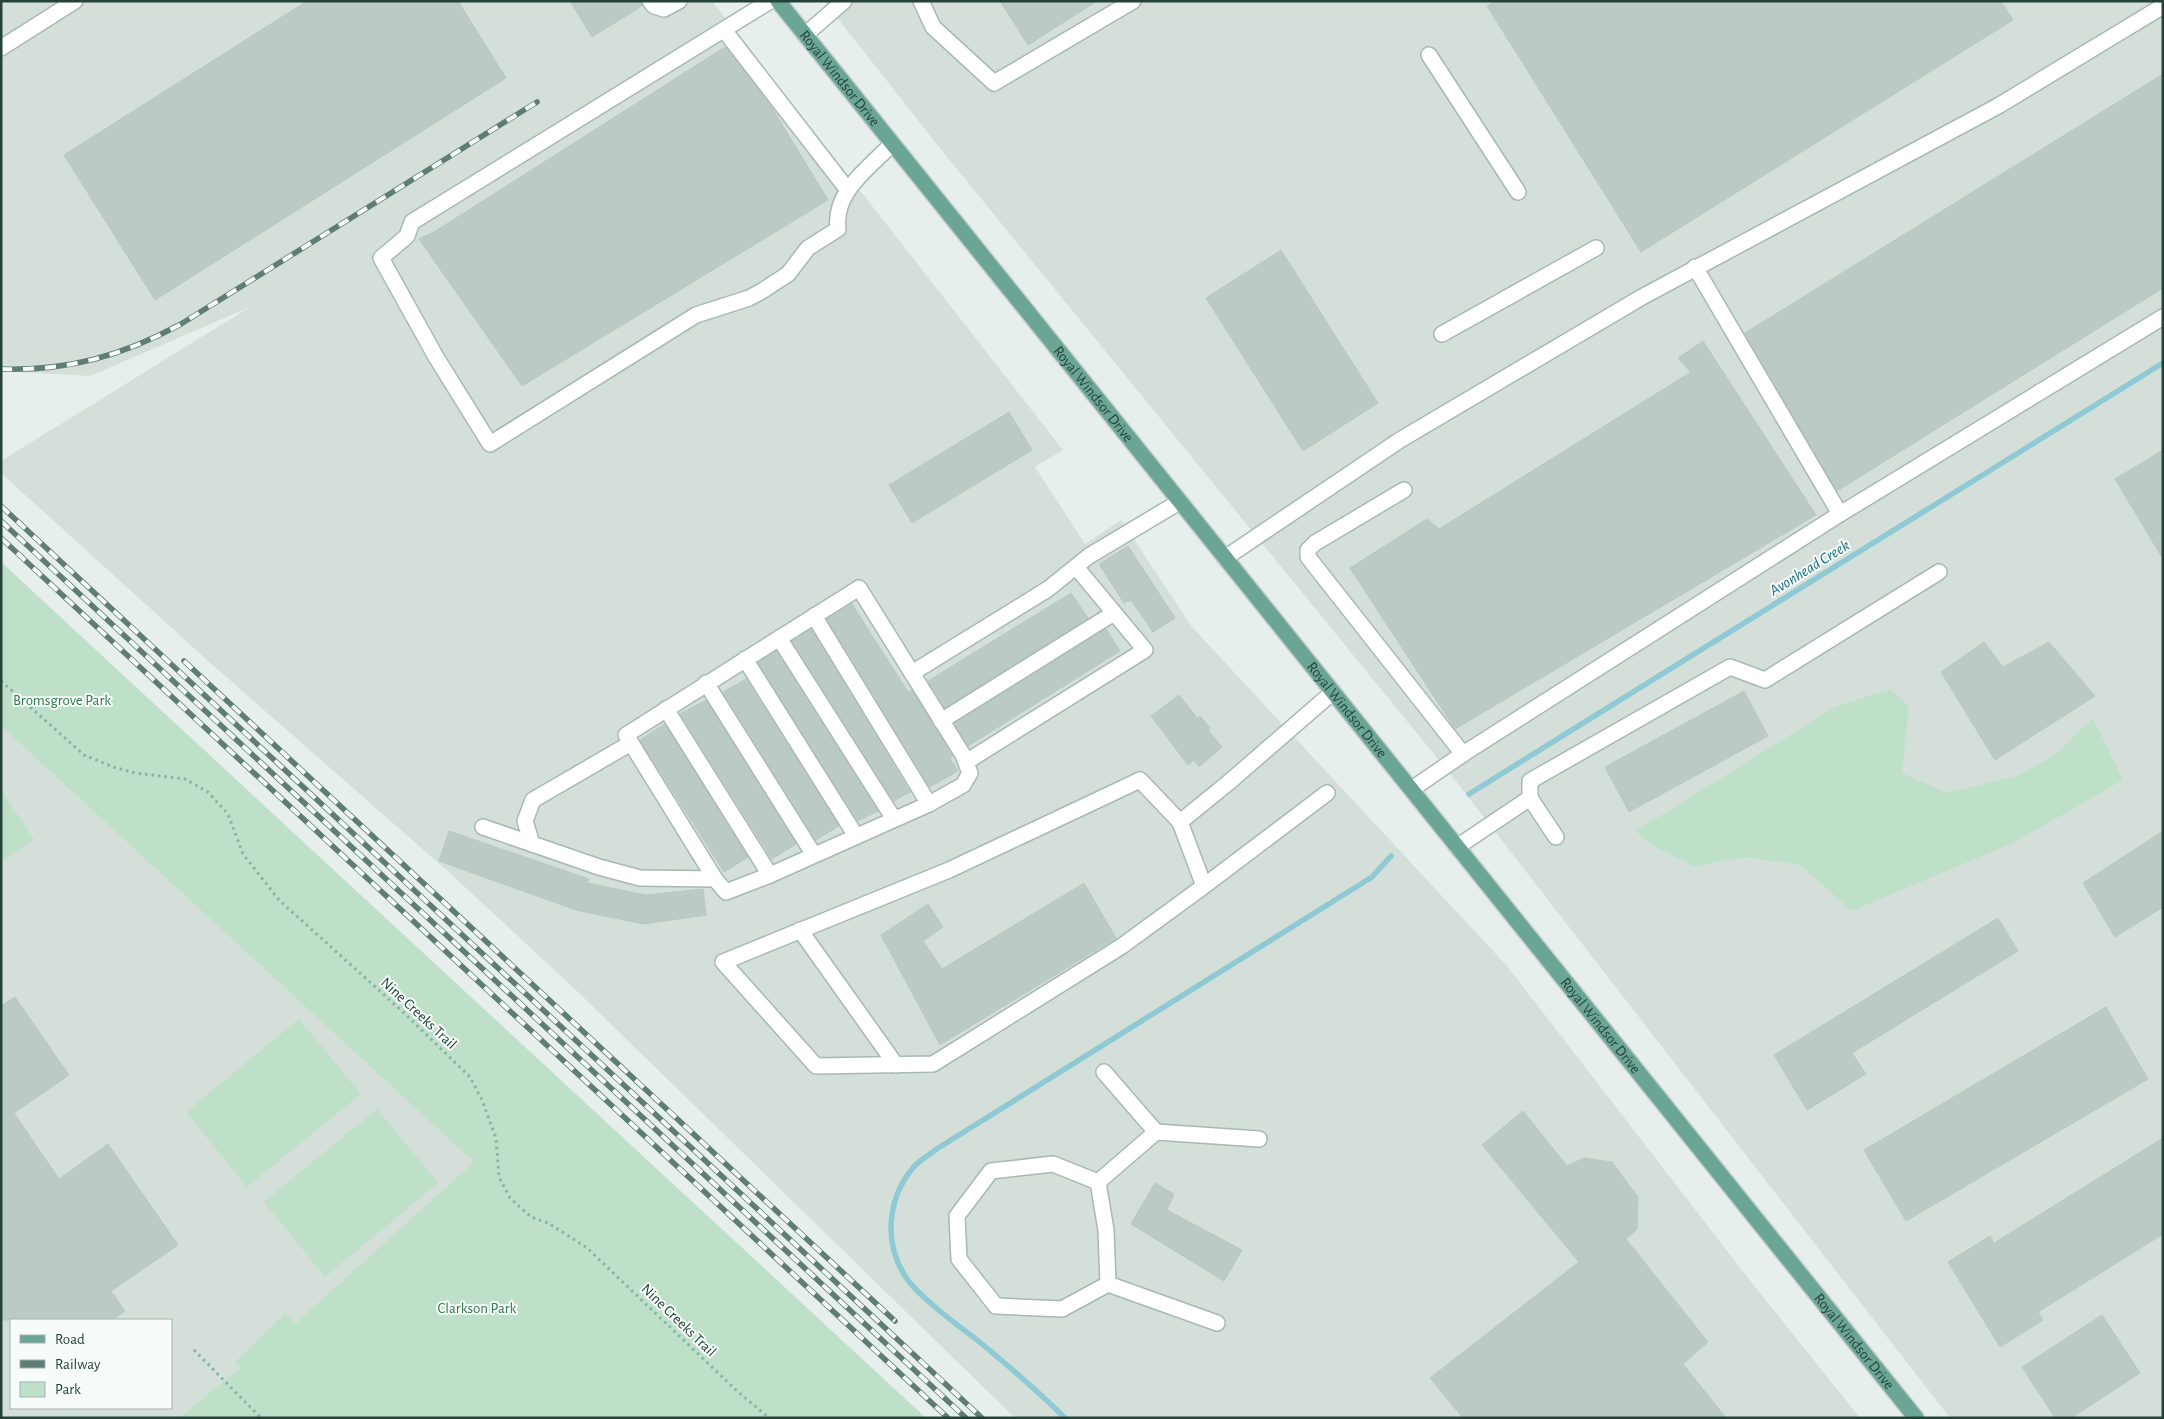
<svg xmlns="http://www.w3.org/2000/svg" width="2164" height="1419" viewBox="0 0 2164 1419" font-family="'Alegreya Sans',sans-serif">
<rect width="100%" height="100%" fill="#e6efeb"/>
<g fill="#d4dfda" fill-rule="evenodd">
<polygon points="1,1 712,1 1063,450 1035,467 1085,544 1121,520 1192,627 1507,966 1748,1278 1860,1418 1015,1418 579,993 451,874 207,660 1,473 1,461 250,307 90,376 1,371"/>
<polygon points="824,1 2163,1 2163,1418 1950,1418 1455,780 939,147"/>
<path d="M1 726 475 1162 313 1310 179 1418H1ZM11 1320H171V1408H11Z"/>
</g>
<g fill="#bfe0c8">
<polygon points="1,562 926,1418 179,1418 240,1368 235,1362 285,1313 296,1323 474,1162 1,726"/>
<polygon points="1891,689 1909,707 1902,773 1947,793 2020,775 2053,756 2093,718 2123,780 2015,842 1852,911 1800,865 1745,857 1694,866 1650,844 1636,831 1835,707"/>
<polygon points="1,790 34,839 1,862"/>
<polygon points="299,1019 361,1094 247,1187 186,1112"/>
<polygon points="377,1109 438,1183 325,1277 264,1202"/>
</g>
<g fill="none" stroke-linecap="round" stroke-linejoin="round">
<g stroke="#8ec9d4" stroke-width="5.5">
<polyline points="1469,794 2163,363"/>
<path d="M1065 1418C1039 1392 1011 1368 982 1344 962 1328 918 1297 905 1276 884 1243 887 1200 912 1169 917 1162 928 1156 935 1150L1372 877 1391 856"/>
</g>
</g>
<g fill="#bbcac4" stroke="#b8c9c2">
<polygon points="307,1 458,1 506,78 155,300 64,155"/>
<polygon points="570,1 641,1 642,6 592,37"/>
<polygon points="1000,1 1097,1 1028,45"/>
<polygon points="1495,1 2001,1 2013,20 1641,252 1487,6"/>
<polygon points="725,47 769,103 828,200 522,386 419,239 434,232"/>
<polygon points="2163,74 2163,288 1837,491 1745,333"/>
<polygon points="1281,250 1378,403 1303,451 1206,298"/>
<polygon points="1703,341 1816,515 1455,729 1350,568 1427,519 1439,529 1691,372 1678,358"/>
<polygon points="1009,412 1032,450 912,523 889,485"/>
<polygon points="2163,450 2163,559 2115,479"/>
<polygon points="1128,546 1175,618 1153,632 1131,600 1124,603 1099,564"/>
<polygon points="1071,593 1088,618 945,708 928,681"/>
<polygon points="852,604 908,692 912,690 953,756 950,758 958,771 930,787 827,619"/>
<polygon points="811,629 910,792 894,801 792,641"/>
<polygon points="1106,629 1120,651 968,746 954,724"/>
<polygon points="1984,642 2003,667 2049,642 2095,696 1995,760 1941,672"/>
<polygon points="776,651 878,811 858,821 758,663"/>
<polygon points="746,679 839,826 816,840 723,692"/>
<polygon points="1744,691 1768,736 1629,812 1605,767"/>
<polygon points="1179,695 1198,719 1200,716 1210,728 1208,730 1222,747 1199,767 1194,760 1188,765 1151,716"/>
<polygon points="706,700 796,844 772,859 680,714"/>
<polygon points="665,724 748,857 724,872 640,740"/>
<polygon points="449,831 589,879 587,883 646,895 703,889 706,915 643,924 576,910 439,861"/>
<polygon points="2163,831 2163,907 2115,937 2083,883"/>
<polygon points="1084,883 1116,938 940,1045 881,935 928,904 943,927 923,941 942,969"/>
<polygon points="1998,918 2018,951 1852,1053 1866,1074 1807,1110 1774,1055"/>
<polygon points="15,997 69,1075 14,1113 59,1179 108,1144 178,1245 111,1291 125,1311 112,1320 1,1320 1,1006"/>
<polygon points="2106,1007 2148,1079 1906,1221 1864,1150"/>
<polygon points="1523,1111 1567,1166 1584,1158 1612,1162 1638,1197 1637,1229 1626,1239 1708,1342 1683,1364 1726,1418 1463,1418 1430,1378 1579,1262 1482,1145"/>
<polygon points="2163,1138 2163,1234 2038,1312 2043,1320 2000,1347 1948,1262 1990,1236 1994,1243"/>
<polygon points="1155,1183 1174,1194 1167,1210 1242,1250 1224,1281 1131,1224"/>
<polygon points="2102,1315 2140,1373 2071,1418 2055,1418 2022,1367"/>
</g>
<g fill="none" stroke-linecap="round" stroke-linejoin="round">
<defs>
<g id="minor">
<polyline points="650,1 654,6 664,9 679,1"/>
<path d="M770 1 412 222 407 236 381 258 436 357 490 444 696 315 749 298 762 291 788 274 808 248 838 229C833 192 869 168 892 144"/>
<polyline points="921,1 933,27 994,83 1133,1"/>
<polyline points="724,30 847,189"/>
<polyline points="805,35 844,1"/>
<polyline points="1,48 75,1"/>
<polyline points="1429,55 1518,192"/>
<polyline points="1695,267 1840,514"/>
<polyline points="1442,334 1596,248"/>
<polyline points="1404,490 1315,543 1308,550 1308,557 1463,754"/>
<polyline points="1225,558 1400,440 1642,297 1998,106 2163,6"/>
<polyline points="814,616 929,804"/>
<polyline points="779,638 894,819"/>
<polyline points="745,659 856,836"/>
<polyline points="912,673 1048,589 1089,556 1179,502"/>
<polyline points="706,683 814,855"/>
<polyline points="666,709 770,875"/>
<polyline points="941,721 1114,613"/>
<polyline points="966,762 1145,650 1076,567"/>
<polyline points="1412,789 1463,754 1840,514 2163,317"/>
<polyline points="1327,793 1204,886 1122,946 933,1064 816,1066 723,962 949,870 1140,780 1180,822 1228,783 1333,692"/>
<polyline points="1530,798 1556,837"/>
<polyline points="1180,822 1204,886"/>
<polyline points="483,827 599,867 640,878 715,879 726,892 770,875 929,804 963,785 970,773 963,755 859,588 626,735 715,879"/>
<polyline points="532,844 525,821 533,800 631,743"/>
<polyline points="1457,847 1530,798 1530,781 1730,667 1765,680 1939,572"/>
<polyline points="800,930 896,1065"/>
<polyline points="1104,1072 1156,1132"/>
<polyline points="1098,1182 1106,1230 1108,1284"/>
<polyline points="1217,1323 1108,1284 1062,1309 996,1306 959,1259 957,1216 991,1171 1053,1164 1098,1182 1156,1132 1259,1139"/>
</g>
<g id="major">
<path id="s1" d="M778 1 1916 1418"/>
</g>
</defs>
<use href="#minor" stroke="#a8b8b2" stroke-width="18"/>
<use href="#major" stroke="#c2cac8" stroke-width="18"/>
<g stroke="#86b3a5" stroke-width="3" stroke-dasharray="2.5 4" stroke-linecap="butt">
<polyline points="1,681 84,755 113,767 135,773 185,779 208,792 228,814 243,854 279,900 403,1012 470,1077 482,1100 496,1138 499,1177 510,1198 531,1217 548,1223 586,1247 736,1390 769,1418"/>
<polyline points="194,1350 261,1418"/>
</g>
<use href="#minor" stroke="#fff" stroke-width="15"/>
<use href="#major" stroke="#6aa596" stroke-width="15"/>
<defs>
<g id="rail">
<path d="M1 369C68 371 122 356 181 324L537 102"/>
<polyline points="1,506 982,1418"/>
<polyline points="1,521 966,1418"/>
<polyline points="1,538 948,1418"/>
<polyline points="184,661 895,1321"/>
</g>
</defs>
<use href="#rail" stroke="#5f7d75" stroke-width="5.5"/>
<use href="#rail" stroke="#f7fbf9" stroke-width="4" stroke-dasharray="11" stroke-linecap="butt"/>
</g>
<g text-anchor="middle" stroke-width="4" stroke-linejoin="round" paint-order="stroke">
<g font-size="15" fill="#24423a" stroke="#f7fbf9">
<text dy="5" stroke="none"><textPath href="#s1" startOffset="99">Royal Windsor Drive</textPath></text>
<text dy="5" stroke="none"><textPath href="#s1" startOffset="504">Royal Windsor Drive</textPath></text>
<text dy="5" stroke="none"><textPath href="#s1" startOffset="909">Royal Windsor Drive</textPath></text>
<text transform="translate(419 1013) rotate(43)" y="5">Nine Creeks Trail</text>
<text dy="5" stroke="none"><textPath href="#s1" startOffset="1314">Royal Windsor Drive</textPath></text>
<text transform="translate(679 1320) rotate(44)" y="5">Nine Creeks Trail</text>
<text dy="5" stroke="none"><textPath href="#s1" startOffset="1719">Royal Windsor Drive</textPath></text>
</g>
<g font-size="15" fill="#2d7a4b" stroke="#f7fbf9">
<text x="62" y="705">Bromsgrove Park</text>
<text x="477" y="1313">Clarkson Park</text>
</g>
<g font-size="16" font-style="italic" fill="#1c6f80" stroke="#f7fbf9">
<text transform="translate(1809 567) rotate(-32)" y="6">Avonhead Creek</text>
</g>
</g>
<rect width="2164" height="1419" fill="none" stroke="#24423a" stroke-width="5"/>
<rect x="10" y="1319" width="162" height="90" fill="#f7fbf9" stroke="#a3b1ad"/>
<rect x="20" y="1335" width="25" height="8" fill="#6aa596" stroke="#a3b1ad"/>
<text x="55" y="1344" font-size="15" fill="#24423a">Road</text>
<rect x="20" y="1360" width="25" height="8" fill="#5f7d75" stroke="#a3b1ad"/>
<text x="55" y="1369" font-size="15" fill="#24423a">Railway</text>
<rect x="20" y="1382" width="25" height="15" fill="#bfe0c8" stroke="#a3b1ad"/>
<text x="55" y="1394" font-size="15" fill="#24423a">Park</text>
</svg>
